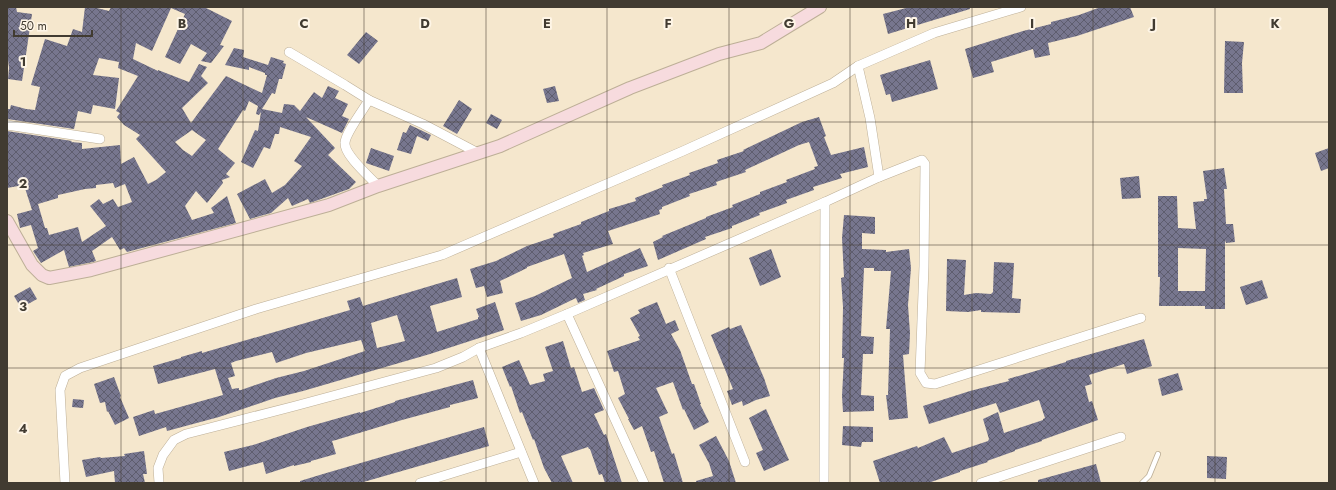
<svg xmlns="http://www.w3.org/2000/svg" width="1336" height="490" viewBox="0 0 1336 490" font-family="Jost,sans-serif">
<defs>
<pattern id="building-cross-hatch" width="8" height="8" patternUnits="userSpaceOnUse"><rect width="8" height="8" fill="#77768e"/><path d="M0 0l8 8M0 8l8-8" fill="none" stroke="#5e5d6e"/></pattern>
</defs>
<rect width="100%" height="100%" fill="#f5e7cd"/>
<g fill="url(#building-cross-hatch)" fill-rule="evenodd">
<polygon points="16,7 17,12 32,14 22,81 8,79 9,68 7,52 7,48 8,48 7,8"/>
<path d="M85 7H93L109 11 111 7H204L232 21 220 45 224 46 211 63 201 61 207 53 191 44 180 64 165 57 185 14 171 8 152 51 136 43 133 59 158 71V70L189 82 199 64 207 67 201 76 208 83 182 108 191 123 226 76 262 93 267 75H265V73L249 67V70L225 65 234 48 244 50 243 57 268 65 271 57 284 61 283 63 286 64 282 79H279L275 94 272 93 262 109 282 113 284 104 294 105 300 111 314 92 322 98 328 86 339 91 335 98 348 104 342 116 349 119 342 133 306 117 335 148 328 155 356 182 349 189 310 203 308 199 292 206 288 198 271 213 250 219 237 194 265 179 272 193 285 185 302 166 294 161 311 137 280 127 279 134H275L270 149 264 147 253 168 241 162 255 130 258 131 261 112 259 115 256 114 258 106 249 101 245 111 243 110 218 149 235 163 226 174 230 177 222 180 223 183 207 203 196 191 185 206 192 220 214 213 211 208 227 196 236 223 127 252 124 248 120 250 112 237 92 251 96 261 93 262 69 267 64 250 41 263 33 251 38 248 31 225 20 228 17 214 32 210 24 185 7 188V131L72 141 71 142 82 143V149L120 145 121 164 134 157 148 184 156 180 166 172 136 139 140 135 124 125 117 117 120 113 116 111 138 76 118 68 119 62 99 58 93 75 119 78 115 109 93 105 91 114 78 111 74 129 7 119V109H10L11 105 26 109 35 110 40 87 31 85 45 39 67 46 73 29 82 32ZM192 130 206 140 192 156 183 150 175 142ZM113 183 115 188 125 184 132 202 118 207 113 199 103 204 99 199 90 206 106 226 82 242 78 227 49 235 47 228H45L38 204 58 198V195L85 189 96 188V185Z"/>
<polygon points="910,7 970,7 970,9 888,34 883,14"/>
<polygon points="1101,7 1130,7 1134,17 1077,36 1048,43 1050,55 1035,58 1033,49 991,62 994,72 973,78 965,49 1023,31 1051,24 1051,22 1079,15"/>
<polygon points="366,32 378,41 359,64 347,55"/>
<polygon points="1225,41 1244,42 1242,63 1243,93 1224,93"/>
<polygon points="930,60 938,89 892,102 890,94 886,95 880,75"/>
<polygon points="555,86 559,101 547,103 543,89"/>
<polygon points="459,100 472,109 457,134 443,126"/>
<polygon points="491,114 502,120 497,129 486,123"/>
<polygon points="819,117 826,136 824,137 831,155 864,147 868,167 840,174 842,178 813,187 814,190 786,200 787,203 759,213 760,215 732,226 732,228 705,237 706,239 658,260 653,242 663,237 662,236 706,218 706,217 733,207 732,205 760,194 760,192 787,182 786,180 815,169 814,167 818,166 809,142 799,145 745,170 746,172 716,182 717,185 689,194 690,196 662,207 662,209 659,210 660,214 608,231 613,244 583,253 584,255 582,256 587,272 640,248 648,266 624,274 624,276 596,289 597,290 583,294 585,300 578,303 576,298 541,315 521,321 515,303 535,296 572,278 564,254 527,267 527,268 500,281 503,293 487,297 484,286 476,288 470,269 496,261 527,246 554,237 553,234 581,224 581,222 609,211 609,209 636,201 635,198 663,187 662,185 690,175 689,173 718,163 717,160 744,151 743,150 802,122"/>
<polygon points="410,125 431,135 428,141 417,136 411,154 397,150 403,132 406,133"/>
<polygon points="371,148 394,156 389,171 366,163"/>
<polygon points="1329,148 1329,168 1321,171 1315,153"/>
<path d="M1224 168 1227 189H1224L1226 224H1233L1235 242 1226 243V240L1225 243V309H1205V306H1159L1160 277H1158V196H1177L1178 228 1196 229 1193 202 1204 201V199H1207L1203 171ZM1178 248 1206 249 1205 291H1178Z"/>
<polygon points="1139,176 1141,198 1122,199 1120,178"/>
<polygon points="844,215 875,217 875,234 862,233 862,249 886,250 886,252 909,249 911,268 908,305 910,333 909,354 903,355 908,418 889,420 886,395 888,395 890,329 886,329 891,271 874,271 874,268 864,268 861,336 874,337 873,354 863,354 861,395 874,396 874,411 843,412 842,396 844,358 842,358 843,307 841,278 844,277 842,238"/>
<polygon points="771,249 781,277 760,286 749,258"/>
<polygon points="947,259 966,260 964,295 976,293 991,294 993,292 994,262 1014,263 1012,298 1021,299 1020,313 981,312 981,310 968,312 946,311"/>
<path d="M457 278 462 297 430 306 437 332 478 319V317H479L476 309 495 302 504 330 430 354 303 391 275 398 219 417 167 431 166 427 139 436 133 417 154 410 155 414 223 395 215 369 158 384 153 366 181 358V357L202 351V353L350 310 347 301 360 297 363 306ZM397 315 405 341 377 348 371 323ZM361 340 365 351 304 371 276 378 241 390H239V388L232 389 228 378 235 376 231 363 236 361 272 352 276 363 306 353Z"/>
<polygon points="1262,280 1268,298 1246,305 1240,287"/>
<polygon points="30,287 37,299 21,308 14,296"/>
<polygon points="657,302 666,324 675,320 679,330 671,334 680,350 692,384 694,384 701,404 700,404 709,422 694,430 684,409 683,410 673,382 656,388 668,413 659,417 672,454 674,453 683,483 664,483 654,451 651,452 642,426 634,430 628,419 629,419 618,398 625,394 618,371 614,372 607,351 640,340 638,337 640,336 630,318 640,313 638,310"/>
<polygon points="741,325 764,378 770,396 756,400 743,406 742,401 732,405 727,391 733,389 711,335 729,327 730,329"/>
<polygon points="1144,339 1152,366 1127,374 1124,364 1089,375 1092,384 1085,386 1089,402 1092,401 1098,420 1042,440 1042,441 1015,450 1015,451 987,461 988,462 960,471 960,472 931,482 932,483 880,483 873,461 917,446 918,448 944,437 952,453 988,441 989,439 983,419 998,412 1004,433 1043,420 1043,419 1045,418 1039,400 1000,413 996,403 929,424 923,406 970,391 1009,381 1008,379 1066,362 1066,361"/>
<polygon points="563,341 571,368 574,367 582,392 594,388 604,410 594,414 604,435 606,434 622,483 605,483 602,474 599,475 590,449 589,449 588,447 561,456 573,483 552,483 544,468 534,439 533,440 522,412 520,413 511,386 510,387 502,367 519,360 530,385 545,381 543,374 553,371 545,347"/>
<polygon points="1178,373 1183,390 1162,396 1158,379"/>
<polygon points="114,377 121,396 120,397 129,418 115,425 108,411 107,412 105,402 100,403 94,384"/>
<polygon points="473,380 478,398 450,405 450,407 402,420 336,440 332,441 336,454 311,461 311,462 294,466 294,465 266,474 263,462 229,471 224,452 253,445 307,427 360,412 360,413 395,402 395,401"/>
<polygon points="73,399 84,400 83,408 72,407"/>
<polygon points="766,409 789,460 764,471 756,453 763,450 749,418"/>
<polygon points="843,426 873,427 873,442 862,442 861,447 842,445"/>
<polygon points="484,427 489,446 360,483 300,483 300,481 323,474"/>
<polygon points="716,436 729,461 736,483 696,483 696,481 713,476 709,463 699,445"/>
<polygon points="144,451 147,474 143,474 145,483 115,483 114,471 86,477 82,460 100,457 101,458 125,456 124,454"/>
<polygon points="1207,456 1227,457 1226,479 1207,478"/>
<polygon points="1096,464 1101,483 1038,483 1038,480"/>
</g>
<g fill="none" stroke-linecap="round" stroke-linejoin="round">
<defs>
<polyline id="lane" points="1142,483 1149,476 1158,454"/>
<g id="street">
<polyline points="289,52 345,85 369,100 423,124 478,153"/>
<path d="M369 100C363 110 345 134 345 143 344 155 370 177 378 186"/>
<polyline points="7,125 100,139"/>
<polyline points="879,177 922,160 925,164 924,266 920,373 926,383 935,384 1141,318"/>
<polyline points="669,268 745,462"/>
<polyline points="567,314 644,483"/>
<polyline points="479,348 534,483"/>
<polyline points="65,483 60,390 65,376 80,368 256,309 442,255 683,151 833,83 858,66 934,33 1021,7"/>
<polyline points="159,483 158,468 163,455 174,440 186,434 295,406 436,368 463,357 479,348 521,333 567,314 825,202 879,177 870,118 858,66"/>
<polyline points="420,483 521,452"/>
<polyline points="824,483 825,202"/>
<polyline points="981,483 1121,437"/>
</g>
<polyline id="secondary" points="7,221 32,265 42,275 49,278 91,270 329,205 378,186 500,146 630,88 719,54 761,43 820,7"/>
</defs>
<use href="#lane" stroke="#bdaf97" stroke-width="6"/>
<use href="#street" stroke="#bdaf97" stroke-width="10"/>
<use href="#secondary" stroke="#bdaf97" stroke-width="14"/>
<use href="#lane" stroke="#fff" stroke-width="4.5"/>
<use href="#street" stroke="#fff" stroke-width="9"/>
<use href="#secondary" stroke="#f7dbde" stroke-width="12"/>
</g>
<path fill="none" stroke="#413b31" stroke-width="1" stroke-opacity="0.55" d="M121 7V483M243 7V483M364 7V483M486 7V483M607 7V483M729 7V483M850 7V483M972 7V483M1093 7V483M1215 7V483M7 122H1329M7 245H1329M7 368H1329"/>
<g font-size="13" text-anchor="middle" font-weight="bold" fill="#413b31" stroke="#fef5e6" stroke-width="4" stroke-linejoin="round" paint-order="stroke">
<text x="182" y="28">B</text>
<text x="304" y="28">C</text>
<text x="425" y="28">D</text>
<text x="547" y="28">E</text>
<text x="668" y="28">F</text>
<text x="789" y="28">G</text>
<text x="911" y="28">H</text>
<text x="1032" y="28">I</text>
<text x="1154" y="28">J</text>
<text x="1275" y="28">K</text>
<text x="23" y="66">1</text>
<text x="23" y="188">2</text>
<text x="23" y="311">3</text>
<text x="23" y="433">4</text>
</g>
<rect width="1336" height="490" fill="none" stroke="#413b31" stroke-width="16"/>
<path d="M14 30v6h78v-6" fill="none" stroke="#413b31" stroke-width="2"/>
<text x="20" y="30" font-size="12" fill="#413b31" stroke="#fef5e6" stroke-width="3" paint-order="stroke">50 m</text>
</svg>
